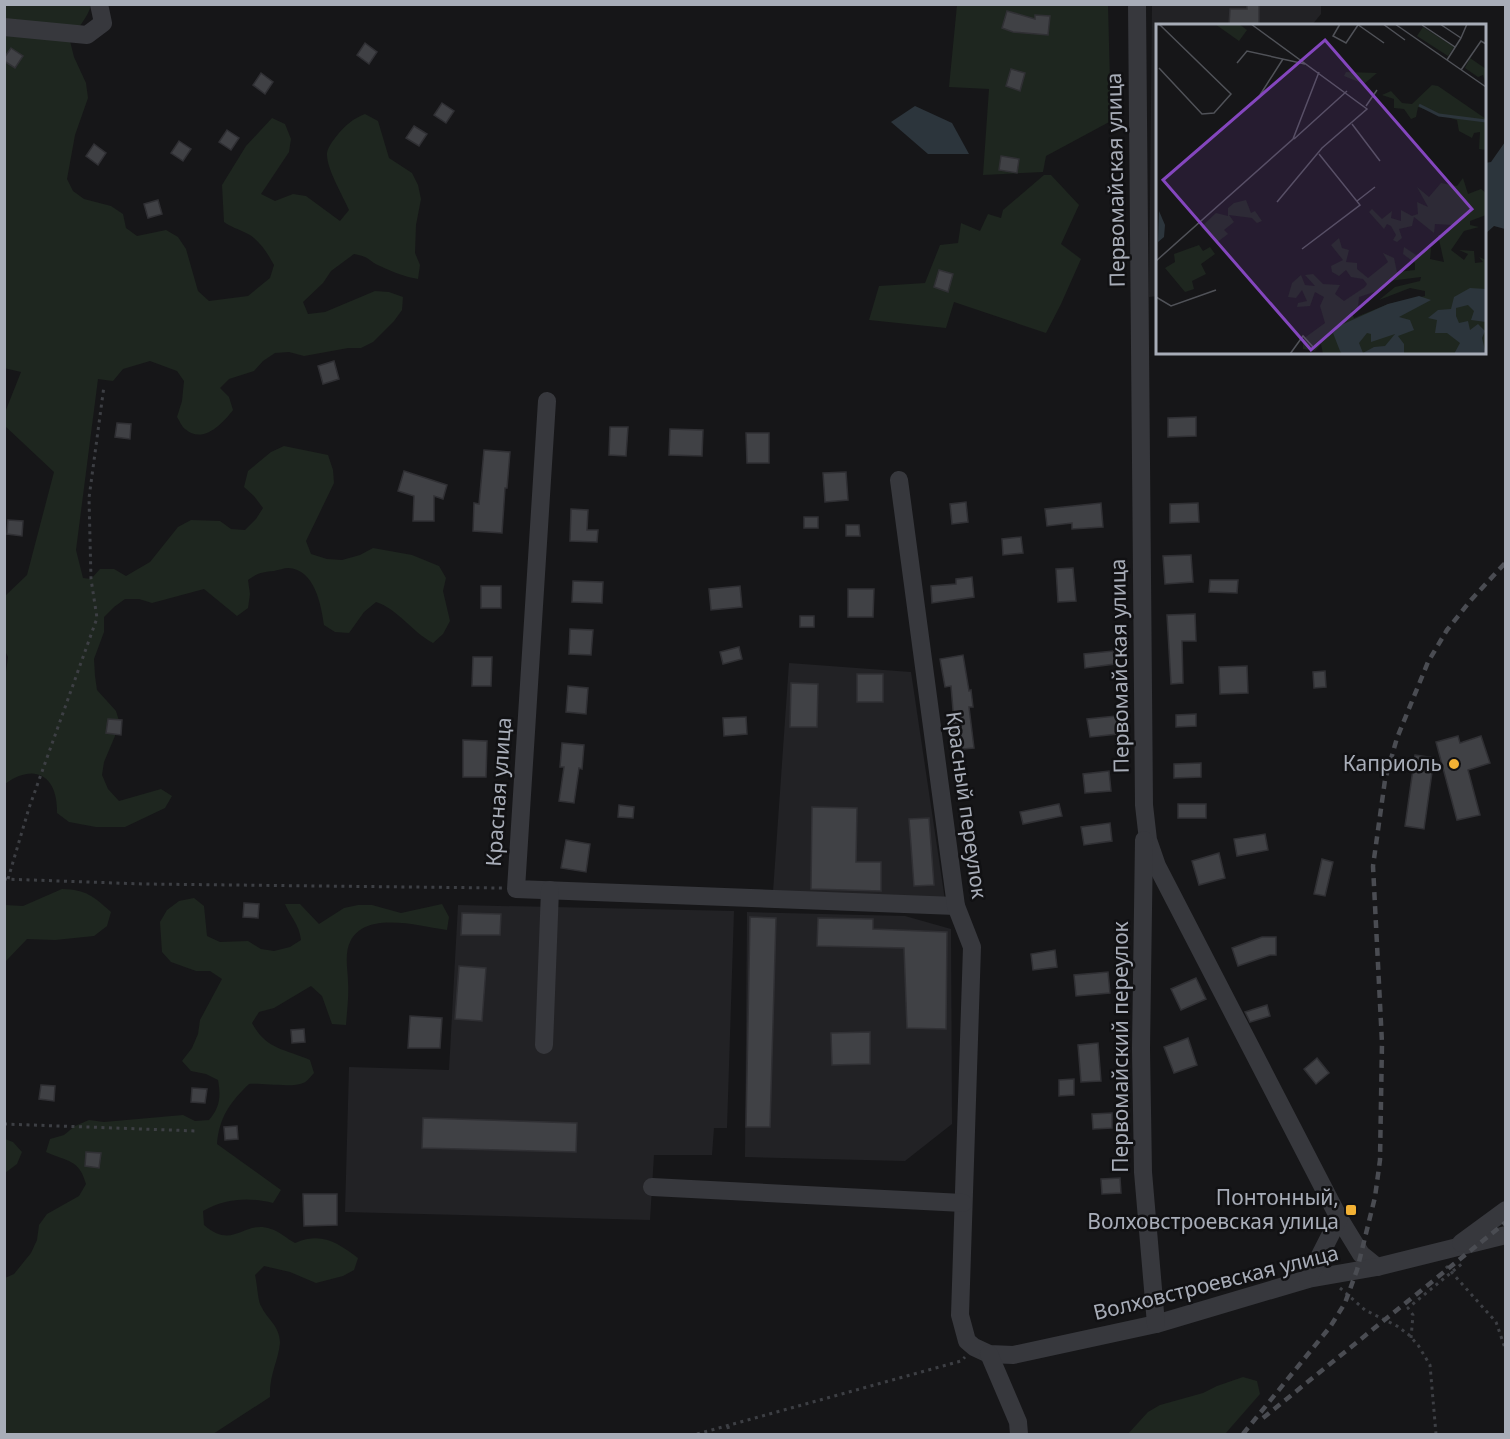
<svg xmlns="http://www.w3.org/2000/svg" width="1510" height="1439" viewBox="0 0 1510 1439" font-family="'Noto Sans',sans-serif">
<rect width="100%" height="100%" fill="#161618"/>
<g fill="#222225">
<polygon points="1152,5 1321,5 1321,14 1312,25 1158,26 1158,296 1149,297"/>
<polygon points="789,663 911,672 945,900 773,892"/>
<polygon points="458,905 734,911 727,1128 714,1128 712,1155 654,1155 650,1220 345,1212 349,1067 449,1070"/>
<polygon points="747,912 905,916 951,929 952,1124 905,1161 745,1157"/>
</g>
<g fill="#1e261f">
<path d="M5 5H91C88 18 76 29 70 41L74 57 86 83 88 98 75 135 67 179 73 191 84 199 111 206 123 214 126 228 137 236 166 230 178 237 186 249 198 291 209 301 248 296 270 278 274 265C268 254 258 238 246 233 238 229 231 227 224 222L222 185 246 146 272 118 285 124 291 139 289 152 261 194 275 201 293 194 306 196 340 221 349 210C343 196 326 168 327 153 328 146 335 138 339 133 348 123 353 119 365 114L378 121 389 158 412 173 418 185 421 199 416 225 415 253 420 265 418 279C405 277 393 272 380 266 368 261 371 257 354 254L331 271 323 283 303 302 308 314 325 312 375 291 389 292 403 297 402 310 394 321 373 342 361 348H348L304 356 289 352 275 353 263 361 254 371 229 379 220 388 229 397 233 410C223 423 203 445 185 429 182 427 179 420 177 417L182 401 184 381 177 371 150 361 123 369 113 381 98 379 76 550 83 578 91 579 100 569H114L126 576 150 562 178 527 191 520 220 521 231 529 245 530 256 519 263 508 254 496 244 487 248 471 271 452 284 446 328 455 333 470 334 483 306 541 311 554 327 559 342 560 360 555 373 548 412 555 439 566 446 578 443 591 450 621 443 634 433 643C412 632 398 609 376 602L364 612 349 633 335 632 324 625C321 605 315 569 288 568 284 568 279 570 274 571 263 572 257 573 248 580L250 594 248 608 237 616 204 589 152 603 139 599H125L114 607 104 617V632L94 659 95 676 97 690 116 711 120 724 104 762 102 775 108 789 119 801 161 789 172 796 165 808 125 827H96L69 822 57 813C58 776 35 762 5 784L4 686 8 657 5 651V596L27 575 54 472 5 426 4 415 21 372 4 368Z"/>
<polygon points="957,5 1108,5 1111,121 1046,156 1043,172 983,175 989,89 949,87"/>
<polygon points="1044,175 1051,175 1079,205 1061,244 1081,259 1061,304 1046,333 954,302 946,328 869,320 879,286 925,283 940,245 958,243 961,223 980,231 988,214 1001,218 1003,210"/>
<path d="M62 889C87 890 93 896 111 912L107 926 94 936 55 940 27 939 5 962V905L23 906Z"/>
<path d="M194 898 204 906 207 936 220 942 248 941 261 949 274 951 290 947 301 940C299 924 291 918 285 904H300L319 924 344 908 358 905H372L401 913 442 904 449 917 447 930C415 925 352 907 347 954 346 964 348 973 348 982 349 996 347 1011 346 1025L332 1024 322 996 311 986 274 1008 259 1012 252 1023C266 1050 285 1049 310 1060L314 1073C311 1076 307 1082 303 1083 293 1088 263 1083 249 1084 230 1102 219 1118 217 1144L281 1190 273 1203C249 1197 226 1198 203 1211L204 1225C234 1251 243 1219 271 1229 279 1231 287 1239 295 1243 322 1232 336 1242 358 1258L354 1270 343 1276 316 1283 290 1272 264 1266 255 1275C257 1283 258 1302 261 1306 267 1319 280 1326 280 1343 278 1362 269 1375 270 1397L213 1434H5V1278L14 1274 31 1253 37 1240 39 1225 47 1214 79 1196 86 1184C79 1159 68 1162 46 1152L50 1139 64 1135 75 1126 89 1120 104 1122 183 1115 195 1121 209 1120C220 1107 221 1097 218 1080L206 1074 191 1071 182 1061 192 1048 198 1034 200 1020 222 979 210 971H196L171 962 162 952 160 922 167 910 179 901Z"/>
<polygon points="5,1139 13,1142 22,1152 17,1164 5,1173"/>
<polygon points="1243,1377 1257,1381 1260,1394 1225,1434 1128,1434 1148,1412 1160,1405 1203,1393 1217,1386"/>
</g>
<g fill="#2c353c">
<polygon points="915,106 952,123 969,154 928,154 891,122"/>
<polygon points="1505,142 1505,229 1494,226 1485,234 1485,163 1491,162"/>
</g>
<g fill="#404145" stroke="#303034" stroke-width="1.5">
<polygon points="1247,4 1259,4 1259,26 1229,26 1230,9 1247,9"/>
<polygon points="1007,11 1035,19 1035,15 1050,16 1048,35 1013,32 1002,28"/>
<polygon points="365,43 377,52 369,64 357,55"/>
<polygon points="11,48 23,56 15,68 4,61 4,58"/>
<polygon points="1011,69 1025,73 1020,91 1006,86"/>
<polygon points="261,73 273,82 265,94 253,85"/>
<polygon points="442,103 454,111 446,123 434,115"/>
<polygon points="414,126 427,134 419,146 406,138"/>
<polygon points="227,130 239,138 231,150 219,142"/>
<polygon points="179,141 191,149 183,161 171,153"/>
<polygon points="94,144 106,153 98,165 86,156"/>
<polygon points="1001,156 1019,159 1017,173 999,170"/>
<polygon points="158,200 162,214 148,218 144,204"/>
<polygon points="939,270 953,274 948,292 934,287"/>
<polygon points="334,361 339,379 323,384 318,366"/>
<polygon points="1196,417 1196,436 1168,437 1168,418"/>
<polygon points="117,423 131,424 130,439 115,437"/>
<polygon points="610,427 628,427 626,456 609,455"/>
<polygon points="670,429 703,430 702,456 669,455"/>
<polygon points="746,433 769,433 769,463 747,463"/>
<polygon points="484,450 510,452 507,488 505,488 502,533 473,531 474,503 479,504"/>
<polygon points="404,471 447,485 443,499 434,496 434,521 413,521 414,496 398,491"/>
<polygon points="846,472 848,500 825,502 823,473"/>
<polygon points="966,502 968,522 952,524 950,504"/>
<polygon points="1101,503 1103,527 1072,529 1072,523 1047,526 1045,509"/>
<polygon points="1198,503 1199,522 1170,523 1170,504"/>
<polygon points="571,509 588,510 587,530 598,530 597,542 570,541"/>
<rect x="804" y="517" width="14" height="11"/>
<polygon points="8,520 23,521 22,536 7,534"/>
<polygon points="846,525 859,525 860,536 846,536"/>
<polygon points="1021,537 1023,553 1003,555 1002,539"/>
<polygon points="1191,555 1193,582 1165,584 1163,556"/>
<polygon points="1073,568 1076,601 1058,602 1056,569"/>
<polygon points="972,577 974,597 932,603 931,586 956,584 956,579"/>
<polygon points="1210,580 1238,580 1237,593 1209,592"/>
<polygon points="573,581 603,582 602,603 572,602"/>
<rect x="481" y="586" width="20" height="22"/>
<polygon points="740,586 742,607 711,610 709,589"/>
<polygon points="848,589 874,589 873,617 848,617"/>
<polygon points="1195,614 1196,641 1182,641 1183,683 1171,684 1167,615"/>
<rect x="800" y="616" width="14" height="11"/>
<polygon points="570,629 593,630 591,655 569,654"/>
<polygon points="739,647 742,659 723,664 720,652"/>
<polygon points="1113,651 1115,664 1085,668 1084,654"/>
<polygon points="963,655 969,691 971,690 973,707 969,707 974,748 951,750 948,723 954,722 951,686 945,687 940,659"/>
<polygon points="473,657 492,657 491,686 472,686"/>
<polygon points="1247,666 1248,693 1220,694 1219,667"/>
<polygon points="1325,671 1326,687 1314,688 1313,672"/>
<rect x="857" y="674" width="26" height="28"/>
<polygon points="791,683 818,684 817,727 790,727"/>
<polygon points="568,686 588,688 586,714 566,712"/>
<polygon points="1196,714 1196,726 1176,727 1176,715"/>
<polygon points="1116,716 1118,734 1090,737 1087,719"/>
<polygon points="746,717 747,734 724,736 723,718"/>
<polygon points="108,719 122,720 121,735 106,733"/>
<polygon points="1458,736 1460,743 1481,736 1490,763 1468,770 1480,815 1457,820 1436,742"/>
<polygon points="463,740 487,741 486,777 463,777"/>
<polygon points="562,743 584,745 582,769 579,768 574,803 559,801 564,767 560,767"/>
<polygon points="1415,755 1434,758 1424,829 1405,826"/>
<polygon points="1201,763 1201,777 1174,778 1174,764"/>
<polygon points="1109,771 1111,791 1085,793 1083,774"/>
<polygon points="1059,804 1062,816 1023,824 1020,812"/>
<rect x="1178" y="804" width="28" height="14"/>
<polygon points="619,805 634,807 633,818 618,817"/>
<polygon points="812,807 857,808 856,862 881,862 881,891 811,889"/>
<polygon points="929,818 934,885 914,886 909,819"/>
<polygon points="1110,823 1112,841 1084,845 1081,827"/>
<polygon points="1265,834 1268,850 1237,856 1234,839"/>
<polygon points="566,840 590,844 586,872 561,868"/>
<polygon points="1219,853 1225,878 1199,885 1192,861"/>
<polygon points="1322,859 1333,862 1325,896 1314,894"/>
<polygon points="244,903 259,904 258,918 243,917"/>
<polygon points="462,913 501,914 500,935 461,935"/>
<polygon points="750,917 776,918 770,1127 746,1127"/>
<polygon points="818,918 873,919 873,929 947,932 946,1029 907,1028 904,948 817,946"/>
<polygon points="1262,937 1276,937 1276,955 1270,955 1238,966 1232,948"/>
<polygon points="1055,950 1057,967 1033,970 1031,954"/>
<polygon points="459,966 486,968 482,1021 455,1019"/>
<polygon points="1108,972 1110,993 1076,996 1074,975"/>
<polygon points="1196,978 1206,999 1181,1010 1171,989"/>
<polygon points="1267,1005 1270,1016 1250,1022 1245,1012"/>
<polygon points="410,1016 442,1018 440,1048 408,1048"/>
<polygon points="304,1029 305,1042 292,1043 291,1030"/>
<polygon points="870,1032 870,1064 832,1065 831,1033"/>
<polygon points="1188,1038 1197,1065 1174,1073 1164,1047"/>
<polygon points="1098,1043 1101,1081 1081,1082 1078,1045"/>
<polygon points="1317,1058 1329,1073 1316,1084 1304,1069"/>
<polygon points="1074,1079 1074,1095 1059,1096 1059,1080"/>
<polygon points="41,1085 55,1086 54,1101 39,1099"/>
<polygon points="192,1088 207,1089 205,1103 191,1102"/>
<polygon points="1112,1113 1112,1128 1093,1129 1092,1114"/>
<polygon points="423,1118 577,1123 576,1152 422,1148"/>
<polygon points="237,1126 238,1139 225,1140 224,1127"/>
<polygon points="86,1152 101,1153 99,1168 85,1166"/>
<polygon points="1120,1178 1121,1193 1102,1194 1101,1179"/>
<polygon points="303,1194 337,1194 337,1225 304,1226"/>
</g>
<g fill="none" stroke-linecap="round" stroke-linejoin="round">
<g stroke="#3d3f44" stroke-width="3" stroke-dasharray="3 4.5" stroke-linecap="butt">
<polyline points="4,879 143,884 502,888"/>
<polyline points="8,879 29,808 97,618 91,579 89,498 104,386"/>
<polyline points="4,1124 197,1131"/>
<polyline points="1446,1266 1496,1322 1506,1351"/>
<polyline points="1340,1288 1365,1310 1397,1326 1409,1335 1418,1345 1430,1365 1436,1434"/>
<polyline points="1411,1338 1413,1315 1408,1308 1464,1262"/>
<polyline points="728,1426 729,1434"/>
<polyline points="697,1434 961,1361 965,1357"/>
</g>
<g stroke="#37383d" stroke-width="18">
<polyline points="1137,4 1144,805 1148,840 1157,866 1339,1218 1361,1254 1377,1267"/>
<polyline points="4,27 87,35 103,23 99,4"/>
<polyline points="547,401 516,889 956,906"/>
<polyline points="899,480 956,906 972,947 960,1315 967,1341 974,1347 989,1354 1013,1355 1156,1324 1308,1279 1377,1267 1506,1235"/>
<polyline points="1144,840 1141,1049 1143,1172 1156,1324"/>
<polyline points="544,1045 550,890"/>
<polyline points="652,1187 963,1203"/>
<polyline points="1461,1243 1506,1210"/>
<polyline points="1308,1279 1339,1218"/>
<polyline points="989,1354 1018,1422 1019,1434"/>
</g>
<g stroke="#4a4c52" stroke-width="4.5" stroke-dasharray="8 6" stroke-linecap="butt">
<polyline points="1263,1418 1506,1222"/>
<polyline points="1243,1434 1330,1327 1345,1303 1357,1270 1375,1197 1380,1160 1382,1043 1373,866 1385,780 1397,738 1428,662 1447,630 1471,600 1506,562"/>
</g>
</g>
<g fill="#f2b134" stroke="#111113" stroke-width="2">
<circle cx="1454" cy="764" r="6"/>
<rect x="1345" y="1204" width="12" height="12" rx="3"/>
</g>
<g text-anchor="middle" stroke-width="5" stroke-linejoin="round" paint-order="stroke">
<g font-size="21" fill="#a8adb8" stroke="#111113">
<text transform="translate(1116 180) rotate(-91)" y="7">Первомайская улица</text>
<text transform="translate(1120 666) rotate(-91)" y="7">Первомайская улица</text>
<text transform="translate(499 792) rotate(-86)" y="7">Красная улица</text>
<text transform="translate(966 805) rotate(82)" y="7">Красный переулок</text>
<text transform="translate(1121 1047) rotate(-90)" y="7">Первомайский переулок</text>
<text transform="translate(1216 1283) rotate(-14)" y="7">Волховстроевская улица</text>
</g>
<g font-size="21" fill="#a8adb8" stroke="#111113" text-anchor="end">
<text x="1442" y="771">Каприоль</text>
<text x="1339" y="1205">Понтонный,<tspan x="1339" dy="24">Волховстроевская улица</tspan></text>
</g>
</g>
<g transform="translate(1156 24)">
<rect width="330" height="330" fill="#161618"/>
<path d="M59 0H83L91 6 83 17ZM267 3 298 23 292 32 261 12ZM314 34 330 45V60L327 51 322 53 309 44ZM190 48 221 49 208 60 188 52ZM276 61 282 62 330 95V126L323 125 324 108 318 109 316 114 303 107 301 96 262 83 260 93 255 95 248 85 238 84V75L226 71 235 67 246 79 256 80ZM307 154 312 170 325 165 330 169V191L314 197V201L323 203 308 207 295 226 308 236 312 230 303 226 318 227 319 239 327 238 323 233 330 236V330H167L165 320 159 327 147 325V315L169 299 164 282 168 273 159 268 154 282 141 283 142 279 151 277 146 266 140 274 132 273 136 259 145 251 149 261 159 262 149 251 157 250 167 260 184 261 179 270 188 277 209 263 211 260 207 255 195 253 190 246 183 252 176 248 175 242 187 236 175 221 183 214 186 224 193 226 190 238 201 239V245L212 254 232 238 227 229 238 234 241 248 259 246V239L247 230 248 223 260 231 275 224 274 235 288 238 282 211H288L298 201 279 200 278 209 258 193 256 202 243 205 246 214 241 218 237 216 240 211 235 202 231 200 228 205 213 188 216 185 226 195 236 187 235 194 245 197V186L256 192 262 190 261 178 272 183 261 163 273 173 285 159 301 162ZM265 253 264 257 239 263 223 276 254 264 269 267V272L232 280 198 294 195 287 202 284 203 273 227 265 233 257ZM90 176 95 189 99 187 106 197 101 199 96 194 73 191 78 198 68 206 72 210 60 219 45 203 60 189 72 192V184L78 179ZM43 221 47 227 54 223 59 230 45 240 50 250 36 257 38 265 29 268 9 244 19 238 18 230Z" fill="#1e261f" fill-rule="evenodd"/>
<path d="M3 187 9 201 8 213 2 218ZM314 264 330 265V298L315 296 318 287 312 281 300 284V292L303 299 312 297 314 306 322 300 329 307 326 314 330 330H298L304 319 291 309H279L281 296 272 294 282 286 295 285 298 273ZM263 272 275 276 243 293 254 296 258 306 242 312 248 320V330H186L184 327 177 309 185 301 232 280ZM211 309 215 310V318L239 310 229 322 218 323 207 329 203 319Z" fill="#2c353c" fill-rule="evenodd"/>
<path fill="none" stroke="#2c353c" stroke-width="3" d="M263 81 283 91 330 97"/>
<path fill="none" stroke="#505258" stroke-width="1.5" d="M95 0 211 85 166 124 121 178M184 0 177 12 190 19 202 1M201 0 228 19M227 0 249 16M239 0 330 63M284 0 305 14 311 0M266 1 299 23M291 36 305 14M81 39 91 27 149 40M3 44 46 90 58 89 75 70 3 0M305 46 325 17 330 20M104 71 127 35M210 82 221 66M196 100 224 137M138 115 191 67M201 177 219 163M146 225 204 181 163 130M0 237 137 115 163 48M0 273 15 282 60 266M134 330 147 312 157 323"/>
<path fill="#8446be" fill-opacity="0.15" stroke="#8446be" stroke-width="3" d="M169 16 316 185 155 326 7 156Z"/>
<rect width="330" height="330" fill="none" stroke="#a8adb8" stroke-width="3"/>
</g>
<rect width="1510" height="1439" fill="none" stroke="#a8adb8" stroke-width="12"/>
</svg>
